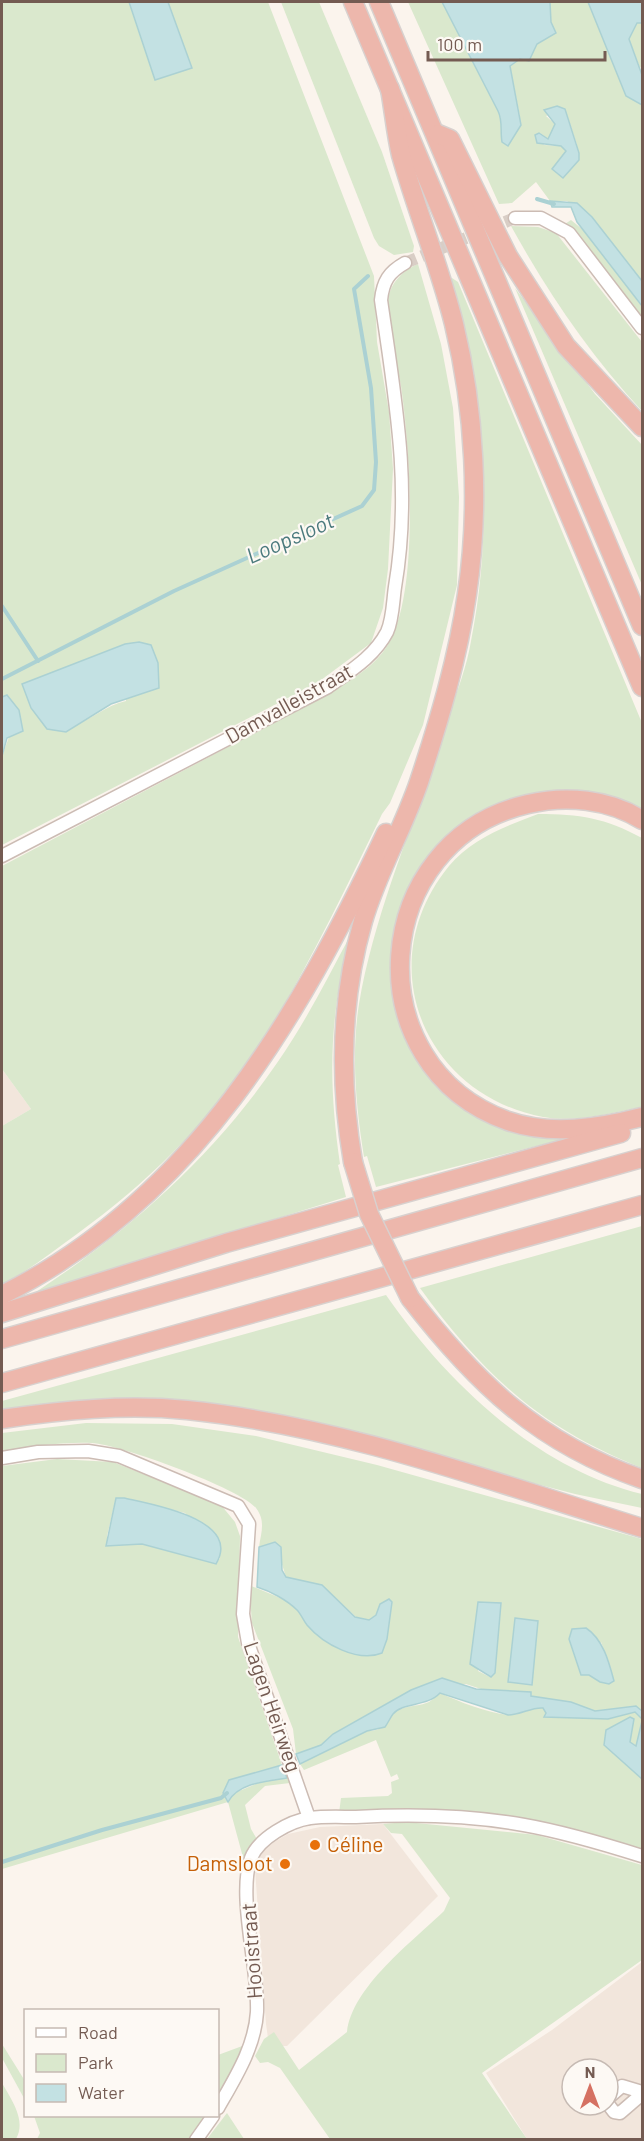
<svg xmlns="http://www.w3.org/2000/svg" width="644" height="2141" viewBox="0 0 644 2141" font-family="Barlow,sans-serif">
<rect width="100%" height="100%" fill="#fbf4ed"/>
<g fill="#f2e6dc" fill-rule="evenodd">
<polygon points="2,1069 31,1109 2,1126"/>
<polygon points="383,1824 438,1896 287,2046 281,2046 268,2038 266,2024 255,1869 259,1857 269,1845 288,1834 320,1827"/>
<path d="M642 1962V2139H527L486 2073 552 2030ZM572 2069H608V2105H572Z"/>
</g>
<g fill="#dae8cd" fill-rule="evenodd">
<path d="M2 2H129L155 80 192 68 168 2H268L374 276 377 342 389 412 393 469 388 569 383 608 371 643 317 683 2 845V756L19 710 7 695 2 697ZM125 644 126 701C106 705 91 720 71 727L88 660Z"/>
<polygon points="281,2 319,2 382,152 414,246 413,252 394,255 379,246 374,238"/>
<path d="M408 2H442L498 111C503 121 500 131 502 142L520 117 510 66 520 59 529 60 536 44 547 38 551 22 550 2H588L626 96 642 105V281L592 217 567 201H550L536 182 512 203 499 204ZM565 109 577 145 560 161 566 151 561 146 544 145 540 133 548 139 555 124 546 116Z"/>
<polygon points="637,23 642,23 642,65 640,68 629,39"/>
<polygon points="571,220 588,234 642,307 642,320 565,224"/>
<path d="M511 226 538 227 556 233 642 342V411C590 355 548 293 511 226Z"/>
<path d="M418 264 441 344 453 408 459 497 457 585 423 725 390 803 382 814C345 890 308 967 264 1039 217 1115 149 1182 77 1234 52 1252 29 1271 2 1284V1126L31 1109 2 1069V866L327 695C350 680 378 666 391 639 419 584 410 448 401 386 397 362 385 325 388 301 390 283 402 271 418 264Z"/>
<path d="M452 278 458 282 642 723V813L546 796 430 860 394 989 450 1093 567 1135 568 1138 376 1187 367 1156 364 1157C356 1107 351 1055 359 1004 376 904 420 812 449 715 457 691 467 666 471 641 488 556 487 470 474 385 469 350 452 314 452 278Z"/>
<polygon points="515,288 595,394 642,445 642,585"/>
<path d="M538 814C580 814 605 818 642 838V1107C611 1113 575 1123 543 1117 423 1094 370 963 449 866 471 839 506 826 538 814Z"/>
<path d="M350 936C329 1018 328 1081 340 1164L338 1165 346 1197 33 1294C129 1231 212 1158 277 1063 305 1023 327 979 350 936Z"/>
<path d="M642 1226V1468C541 1428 483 1375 420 1288Z"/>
<path d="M386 1295C447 1383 536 1468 642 1494V1508L575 1494 263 1412 218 1405 121 1398 2 1409V1401Z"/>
<path d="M86 1423 172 1424 256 1436 377 1465 642 1539V1711L636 1706 595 1711 571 1702 531 1696V1692L484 1690 466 1684 411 1690 333 1734 321 1745 296 1754 293 1729 252 1623 249 1585 285 1600 298 1611 308 1626 382 1652 387 1639 392 1602 369 1620 356 1617 322 1585 286 1577 275 1542 259 1547C261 1533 266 1521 256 1508 241 1489 119 1444 92 1443 61 1442 32 1446 2 1452V1433ZM501 1603 495 1673 490 1677 478 1671ZM515 1618 537 1621 532 1684 509 1682ZM601 1642 612 1672 600 1682 589 1674Z"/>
<path d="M57 1459 113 1462 221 1505 235 1522 240 1536 238 1637 282 1765 229 1780 232 1794 263 1781 287 1778 290 1783 265 1786 245 1805 251 1829 258 1841 244 1861 228 1802 2 1869V1466ZM116 1498H124L185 1513 220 1558 216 1564 142 1544 110 1546 107 1536Z"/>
<path d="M440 1693C460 1702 485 1712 507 1715 520 1716 531 1707 543 1708L547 1713 545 1717 608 1719 635 1712 642 1719 637 1746 630 1742 623 1761 642 1779V1850L567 1829 339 1813 341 1798 388 1796 392 1793 391 1782 399 1779 397 1774 391 1777 376 1740 304 1770 300 1764 367 1731C387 1730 382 1725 393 1714 401 1705 419 1707 429 1702 432 1700 436 1696 440 1693Z"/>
<path d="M406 1822 537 1835 642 1865V1960L482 2073 527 2139H330L280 2068 268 2062 260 2063 255 2056 264 2039 274 2032 299 2070 347 2032C352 1987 412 1942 444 1911L450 1898 402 1834 391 1833 383 1824Z"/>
<polygon points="2,2044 25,2081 25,2100 2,2058"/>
<polygon points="245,2045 218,2099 218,2055"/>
<path d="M2 2083C11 2099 27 2121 16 2139H2Z"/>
<polygon points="227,2113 244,2139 207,2139"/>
<polygon points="34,2116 207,2116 191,2140 37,2139 40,2133"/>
</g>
<g fill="#c3e1e3" stroke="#abd1d3" stroke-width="1.5">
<polygon points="129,2 168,2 192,68 155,80"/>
<path d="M442 2H550L551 22 556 33 537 44 529 61 520 59 510 66 521 125 508 146 502 142C500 131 503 121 498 111Z"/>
<polygon points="588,2 642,2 642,23 637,23 629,39 642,75 642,105 626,96"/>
<polygon points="557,106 565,109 579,153 579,160 563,178 552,169 566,151 561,146 537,143 535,135 539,133 548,139 555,124 544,110"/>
<polygon points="550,201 577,203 592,217 642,281 642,306 577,222 571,207 552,207"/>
<polygon points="139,642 151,645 158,663 159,688 111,704 66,732 47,729 31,708 22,684 125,644"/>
<polygon points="7,695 19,710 23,731 7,738 2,756 2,697"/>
<path d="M116 1498H124C150 1504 243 1519 216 1564L142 1544 106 1546Z"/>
<path d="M275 1542 281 1547 282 1570 286 1577 322 1585 355 1617 369 1620 376 1615 380 1604 389 1599 392 1602 387 1639 382 1653C358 1663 323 1644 307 1625 303 1620 301 1614 297 1610 287 1600 270 1591 257 1587L259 1547Z"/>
<polygon points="478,1602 501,1603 495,1673 491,1677 470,1664"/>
<polygon points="515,1618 538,1621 532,1685 508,1682"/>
<path d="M586 1628C603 1639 609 1662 614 1681L609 1684 600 1682 589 1675H581L569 1639 572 1629Z"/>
<path d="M442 1678 476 1689 531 1692V1696L571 1702 595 1711 636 1706 642 1711V1719L635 1712 608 1719 544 1717 546 1713 543 1708C531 1707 521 1715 508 1715L440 1693C427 1707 403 1702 393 1714 390 1718 388 1723 385 1727L367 1731 300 1764 296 1754 321 1745 333 1734 411 1690Z"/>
<polygon points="630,1717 634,1719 630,1742 636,1746 642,1721 642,1779 604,1745 606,1730"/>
<path d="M282 1765 287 1778C267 1781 238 1783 228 1802L223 1793 229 1780Z"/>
</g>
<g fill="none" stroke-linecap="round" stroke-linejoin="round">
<g stroke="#abd1d3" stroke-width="4">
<polyline points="537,199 554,204"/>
<polyline points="2,606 38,661"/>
<polyline points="2,679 174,591 362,506 374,490 376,462 371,388 354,289 368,276"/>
<polyline points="2,1862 102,1830 221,1798 227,1793"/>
</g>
<polyline stroke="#d9cec6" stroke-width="12" stroke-dasharray="12 6" stroke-linecap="butt" points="405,263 515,218"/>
<defs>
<g id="minor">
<polyline points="515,218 541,218 569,233 642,328"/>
<path d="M2 856 328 687C350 671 374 657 387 632 393 619 393 600 395 587 412 487 395 398 381 300 383 281 389 272 405 263"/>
<polyline points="2,1458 38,1452 88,1451 119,1456 238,1506 249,1524 243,1614 248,1643 309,1818"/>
<polyline points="608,2098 622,2086 642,2092"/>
<polyline points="608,2104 614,2112 620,2113 642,2094"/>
<path d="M218 2108C235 2078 255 2047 257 2012 259 1970 237 1895 251 1858 259 1838 290 1821 310 1818 325 1816 341 1817 356 1817 411 1814 469 1815 524 1825 564 1832 604 1844 642 1856"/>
<polyline points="196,2140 213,2116"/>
</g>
<g id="highway">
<polyline points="353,2 642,687"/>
<polyline points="379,2 642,626"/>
<polyline points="438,134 450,139 508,256 566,346 642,427"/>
<path d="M642 820C609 799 566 795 528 804 369 840 353 1066 508 1121 551 1136 599 1128 642 1117"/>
<path d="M353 1162C339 1080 340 1001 363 921 377 873 403 829 419 782 439 721 458 658 467 594 480 507 475 410 454 324 440 267 417 212 401 155 396 134 394 111 390 89"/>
<path d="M2 1295C193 1200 298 1019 386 833"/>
<path d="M410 1298C476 1383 538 1443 642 1479"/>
<polyline points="2,1313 226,1243 621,1133"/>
<polyline points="2,1339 642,1158"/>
<polyline points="2,1383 642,1205"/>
<path d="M2 1419C63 1410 125 1404 187 1410 343 1426 493 1482 642 1528"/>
</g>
</defs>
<use href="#minor" stroke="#ccbcb4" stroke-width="15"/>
<use href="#highway" stroke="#d8d1cf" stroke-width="21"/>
<use href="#minor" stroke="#fff" stroke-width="12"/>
<use href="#highway" stroke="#edb7ac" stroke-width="18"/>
<defs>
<polyline id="highway-bridge" points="353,1162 369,1214 410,1298"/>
</defs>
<use href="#highway-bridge" stroke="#d8d1cf" stroke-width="21" stroke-linecap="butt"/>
<use href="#highway-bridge" stroke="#edb7ac" stroke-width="18"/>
</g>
<g fill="#e8710a" stroke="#fdf9f4" stroke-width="2">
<circle cx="315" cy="1845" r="6"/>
<circle cx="285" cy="1864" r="6"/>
</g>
<g text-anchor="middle" stroke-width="4.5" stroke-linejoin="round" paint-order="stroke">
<g font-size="21" fill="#745b52" stroke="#fdf9f4">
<text transform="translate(289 704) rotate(-29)" y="7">Damvalleistraat</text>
<text transform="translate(272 1707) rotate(71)" y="7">Lagen Heirweg</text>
<text transform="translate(252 1951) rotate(-94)" y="7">Hooistraat</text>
</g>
<g font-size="21" fill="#c56008" stroke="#fdf9f4" text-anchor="start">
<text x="327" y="1852">Céline</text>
<text x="273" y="1871" text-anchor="end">Damsloot</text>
</g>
<g font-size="22" font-style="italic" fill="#4b7a7d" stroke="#fdf9f4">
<text transform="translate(290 538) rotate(-24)" y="8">Loopsloot</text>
</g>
</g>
<rect width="644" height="2141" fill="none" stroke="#745b52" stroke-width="6"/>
<rect x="24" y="2009" width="195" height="108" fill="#fdf9f4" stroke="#c6bab3" stroke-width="1.5"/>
<rect x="36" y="2028" width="30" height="9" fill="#ffffff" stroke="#c6bab3" stroke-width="1.5"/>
<text x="78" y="2039" font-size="18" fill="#745b52">Road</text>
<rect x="36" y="2054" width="30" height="18" fill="#dae8cd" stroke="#c6bab3" stroke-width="1.5"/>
<text x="78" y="2069" font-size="18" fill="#745b52">Park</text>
<rect x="36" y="2084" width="30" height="18" fill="#c3e1e3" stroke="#c6bab3" stroke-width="1.5"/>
<text x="78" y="2099" font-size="18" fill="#745b52">Water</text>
<g transform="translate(590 2087)"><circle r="28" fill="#fdf9f4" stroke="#c6bab3" stroke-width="1.5"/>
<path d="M0-4.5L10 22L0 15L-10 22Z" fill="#d57162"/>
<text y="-9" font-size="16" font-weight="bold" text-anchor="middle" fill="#745b52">N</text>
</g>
<path d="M428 51v9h177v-9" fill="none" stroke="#745b52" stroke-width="3"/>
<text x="437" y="51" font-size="18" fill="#745b52" stroke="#fdf9f4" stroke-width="4.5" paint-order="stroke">100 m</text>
</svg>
